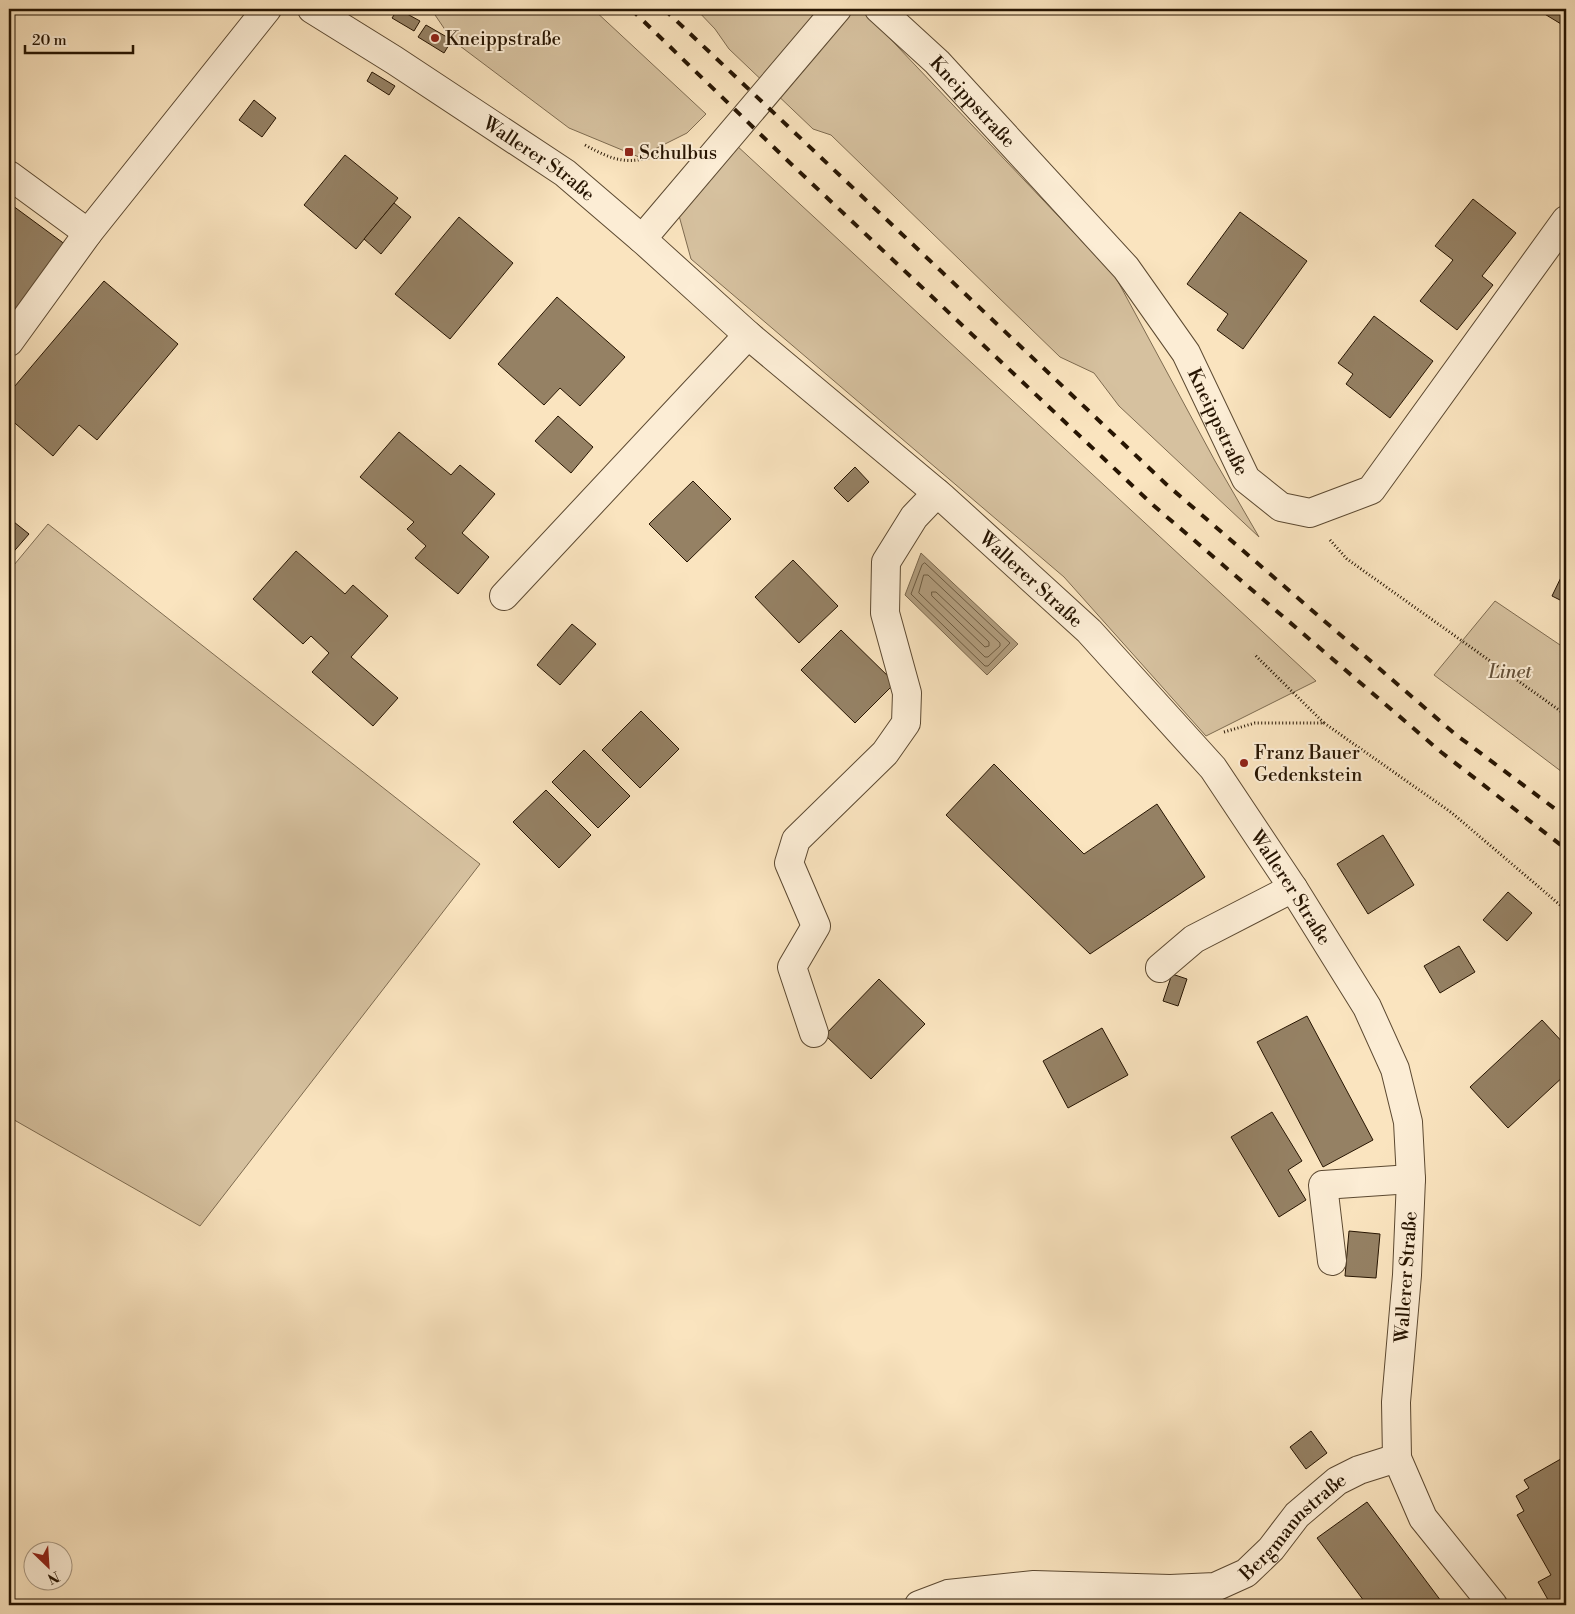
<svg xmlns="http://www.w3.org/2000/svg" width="1575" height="1614" viewBox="0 0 1575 1614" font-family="'Libre Bodoni',serif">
<rect width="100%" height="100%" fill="#fae4bf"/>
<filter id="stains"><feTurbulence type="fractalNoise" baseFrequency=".004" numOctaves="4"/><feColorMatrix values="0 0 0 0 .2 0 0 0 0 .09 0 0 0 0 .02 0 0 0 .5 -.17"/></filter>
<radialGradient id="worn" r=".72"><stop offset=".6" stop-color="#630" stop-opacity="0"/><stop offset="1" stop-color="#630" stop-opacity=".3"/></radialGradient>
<g fill="#d6c19f" stroke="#7e6b50">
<polygon points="431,9 593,9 706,114 687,133 639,157 569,128 452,40"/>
<polygon points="696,9 862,9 1115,276 1215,461 1259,537 1119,406 1094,373 1060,357 831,135 813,129 729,49 715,29"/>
<polygon points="735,144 1316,681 1206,736 1064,577 691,259 678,212"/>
<polygon points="48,524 480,864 200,1226 9,1117 9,571"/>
<polygon points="1495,601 1566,649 1566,775 1434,675"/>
</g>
<polygon fill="#b29e7f" stroke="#7a674d" points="921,553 1018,644 987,675 905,595"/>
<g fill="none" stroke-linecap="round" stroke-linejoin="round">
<g stroke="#6c5a40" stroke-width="1">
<polygon points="925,563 1010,643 988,666 985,666 911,594 922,565"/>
<polygon points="924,575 928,575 1000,643 1000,646 988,657 985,657 919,593"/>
<polygon points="932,592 936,592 989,642 989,646 985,647 932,596"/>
</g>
</g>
<g fill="#958164" stroke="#271502">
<polygon points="398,9 420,21 414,31 392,18"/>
<polygon points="1539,9 1566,9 1566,27 1538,10"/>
<polygon points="426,25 452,40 444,53 418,37"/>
<polygon points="372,72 395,86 389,95 367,81"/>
<polygon points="254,100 276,118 262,137 239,120"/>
<polygon points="345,155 398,198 356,249 304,205"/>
<polygon points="1473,199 1516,233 1482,276 1493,285 1457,330 1420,301 1453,260 1435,246"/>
<polygon points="9,203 66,245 9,324"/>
<polygon points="394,203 411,217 381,254 364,239"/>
<polygon points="1240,212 1307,261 1243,349 1217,330 1228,314 1187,284"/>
<polygon points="459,217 513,263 450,339 395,294"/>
<polygon points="104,281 178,344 97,440 79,425 53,456 9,418 9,393"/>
<polygon points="557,297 625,357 580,406 560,388 544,405 498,364"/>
<polygon points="1374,316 1433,361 1390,418 1346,384 1353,374 1338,363"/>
<polygon points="558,416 593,447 571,473 535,441"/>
<polygon points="399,432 451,475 460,465 495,494 462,533 489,557 458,594 415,558 426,546 407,529 414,522 360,477"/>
<polygon points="855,467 869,482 848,502 834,488"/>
<polygon points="693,481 731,519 687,562 649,524"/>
<polygon points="9,518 29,534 9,557"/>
<polygon points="296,551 345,594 353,585 388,616 351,657 398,698 373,726 312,672 329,653 311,636 303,644 253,599"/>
<polygon points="793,560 838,606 799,643 755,597"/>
<polygon points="1566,567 1566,603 1552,596"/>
<polygon points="572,624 596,644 560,685 537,665"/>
<polygon points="841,630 895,683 855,723 801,670"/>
<polygon points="641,711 679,749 640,788 602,750"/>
<polygon points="584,750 630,796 598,828 552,782"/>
<polygon points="994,764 1084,854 1157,804 1205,877 1090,954 946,815"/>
<polygon points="546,790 591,835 559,868 513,822"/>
<polygon points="1383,835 1414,885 1368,914 1337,864"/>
<polygon points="1508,892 1532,913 1507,941 1483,920"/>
<polygon points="1459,946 1475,972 1440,993 1424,966"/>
<polygon points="1172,974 1187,979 1178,1006 1163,1001"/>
<polygon points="879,979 925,1024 871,1079 825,1035"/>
<polygon points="1307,1016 1373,1140 1323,1167 1257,1042"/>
<polygon points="1542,1020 1566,1046 1566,1074 1508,1128 1470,1087"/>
<polygon points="1102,1028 1128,1075 1068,1108 1043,1061"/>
<polygon points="1272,1112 1302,1161 1288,1170 1306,1200 1279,1217 1231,1137"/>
<polygon points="1349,1231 1380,1234 1376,1278 1345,1276"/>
<polygon points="1311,1431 1327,1453 1306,1469 1290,1447"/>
<polygon points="1566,1456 1566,1605 1551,1605 1538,1582 1551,1575 1517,1515 1524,1511 1516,1496 1529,1488 1524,1480"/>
<polygon points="1367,1502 1444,1605 1367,1605 1317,1538"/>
</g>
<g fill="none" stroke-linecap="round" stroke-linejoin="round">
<defs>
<g id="minor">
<path id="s1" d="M312 9 394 60 565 173 642 239 748 335 943 498 1089 631 1213 768 1293 888 1367 1007 1395 1069 1408 1122 1411 1179 1407 1275 1396 1402 1397 1458 1423 1518 1493 1605"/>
<path id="s2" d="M879 9 937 62 1126 268 1186 353 1246 479 1281 507 1310 513 1371 490 1566 220"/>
<polyline points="9,175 88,233 267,9"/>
<polyline points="642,239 837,9"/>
<polyline points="9,342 88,233"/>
<polyline points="504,596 748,335"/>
<polyline points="1160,968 1194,939 1293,888"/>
<polyline points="814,1033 792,967 816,926 789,863 796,840 885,753 906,723 907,693 885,613 886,562 914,517 937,493"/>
<polyline points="1332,1261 1323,1185 1411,1179"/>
<path id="s3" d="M919 1605 948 1594 1034 1585 1170 1589 1215 1587 1246 1573 1271 1549 1297 1515 1337 1481 1359 1470 1397 1458"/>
</g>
</defs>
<use href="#minor" stroke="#5c4931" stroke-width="30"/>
<g stroke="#271502" stroke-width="3" stroke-dasharray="1 2.5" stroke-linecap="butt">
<path d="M585 145C616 162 628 165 663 154L668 157"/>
<polyline points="1330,540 1347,559 1566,715"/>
<polyline points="1324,723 1452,813 1566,910"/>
<polyline points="1224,732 1255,723 1324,723 1254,654"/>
</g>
<use href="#minor" stroke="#fcedd5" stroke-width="28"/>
<g stroke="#271502" stroke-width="4" stroke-dasharray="9 9" stroke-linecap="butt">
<polyline points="631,9 788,161 1153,505 1441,752 1566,849"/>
<polyline points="664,9 1166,484 1455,734 1566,817"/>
</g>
</g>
<g fill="#8f2418" stroke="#fcedd5" stroke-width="2">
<circle cx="435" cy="38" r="5"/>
<rect x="624" y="147" width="10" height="10" rx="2.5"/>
<circle cx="1244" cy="763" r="5"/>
</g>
<g text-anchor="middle" stroke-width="4" stroke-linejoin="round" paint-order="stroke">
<g font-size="19" fill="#271502" stroke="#fcedd5" text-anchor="start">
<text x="445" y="45">Kneippstraße</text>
<text x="639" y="159">Schulbus</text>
<text x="1254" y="759">Franz Bauer<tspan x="1254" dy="22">Gedenkstein</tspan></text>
</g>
<g font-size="19" fill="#271502" stroke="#fcedd5">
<text dy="7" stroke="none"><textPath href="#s2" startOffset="132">Kneippstraße</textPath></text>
<text dy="7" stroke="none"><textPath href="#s1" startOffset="272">Wallerer Straße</textPath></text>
<text dy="7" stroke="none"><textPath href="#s2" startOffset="538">Kneippstraße</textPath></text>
<text dy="7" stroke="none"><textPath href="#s1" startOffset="920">Wallerer Straße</textPath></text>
<text dy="7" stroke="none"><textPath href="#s1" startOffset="1325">Wallerer Straße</textPath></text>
<text transform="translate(1405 1277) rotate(-86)" y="7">Wallerer Straße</text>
<text dy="7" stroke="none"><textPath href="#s3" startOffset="399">Bergmannstraße</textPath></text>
</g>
<g font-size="19" font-style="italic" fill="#645139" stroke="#fcedd5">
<text x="1510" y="678">Linet</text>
</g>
</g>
<rect width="1575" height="1614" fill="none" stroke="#fae4bf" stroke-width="30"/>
<rect x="10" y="10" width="1555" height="1594" fill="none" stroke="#271502" stroke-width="2.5"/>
<rect x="15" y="15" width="1545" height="1584" fill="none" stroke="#271502"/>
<g transform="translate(48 1566) rotate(155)"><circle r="24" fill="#fcedd5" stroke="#a79781"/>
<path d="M0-4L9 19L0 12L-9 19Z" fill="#8f2418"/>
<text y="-8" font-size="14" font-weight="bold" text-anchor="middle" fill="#271502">N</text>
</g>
<path d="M25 45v8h108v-8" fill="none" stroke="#271502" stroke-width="2.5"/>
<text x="32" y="45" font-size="15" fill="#271502" stroke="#fcedd5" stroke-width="4" paint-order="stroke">20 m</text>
<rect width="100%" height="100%" filter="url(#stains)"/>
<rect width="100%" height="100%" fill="url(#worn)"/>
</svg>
